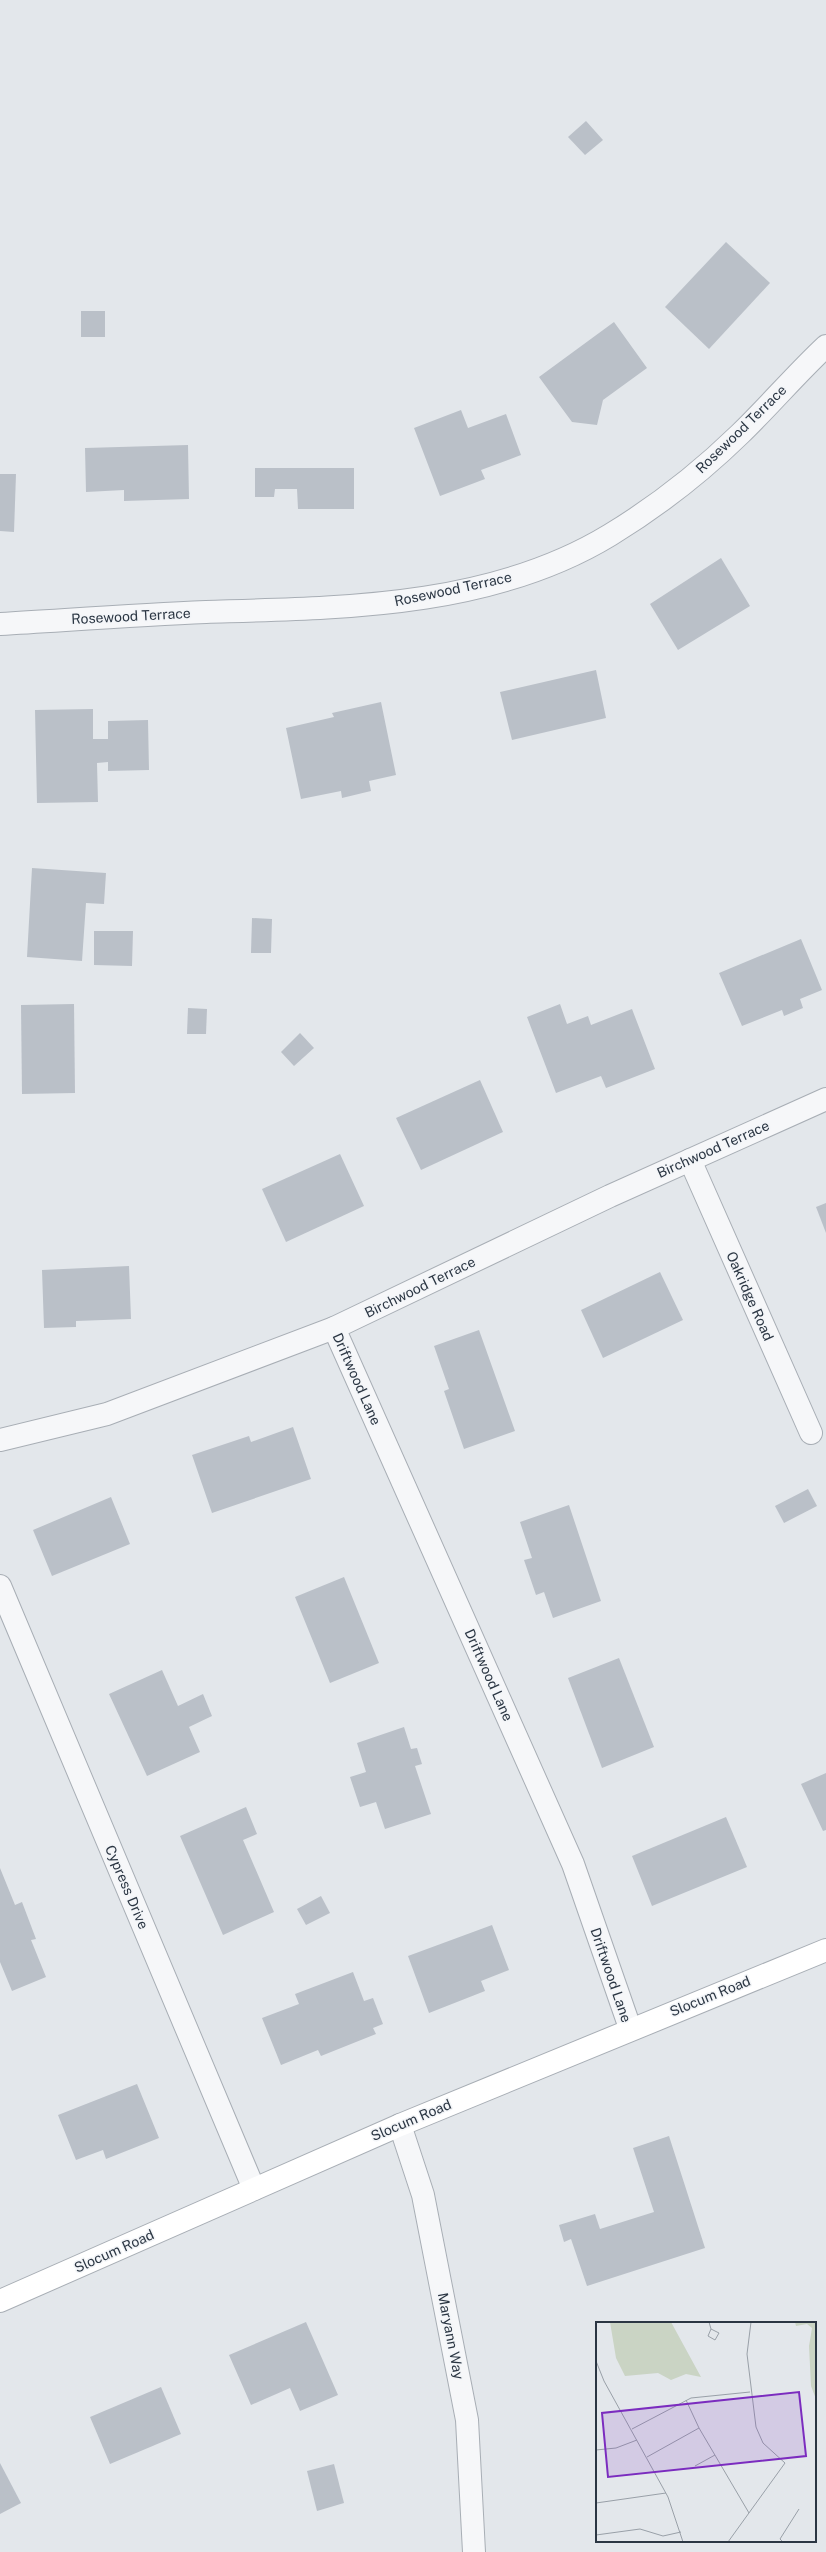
<svg xmlns="http://www.w3.org/2000/svg" width="826" height="2552" viewBox="0 0 826 2552" font-family="'Public Sans',sans-serif">
<rect width="100%" height="100%" fill="#e3e7eb"/>
<g fill="#bac0c8">
<polygon points="586,121 603,140 585,155 568,137"/>
<polygon points="726,242 770,283 709,349 665,307"/>
<rect x="81" y="311" width="24" height="26"/>
<polygon points="614,322 647,368 603,400 597,425 572,422 539,377"/>
<polygon points="461,410 468,428 506,414 521,455 481,470 485,479 440,496 414,428"/>
<polygon points="188,445 189,499 124,501 124,490 86,492 85,448"/>
<polygon points="255,468 354,468 354,509 298,509 297,489 275,489 274,497 255,497"/>
<polygon points="0,474 16,474 14,532 0,531"/>
<polygon points="721,558 750,606 678,650 650,604"/>
<polygon points="596,670 606,718 512,740 500,692"/>
<polygon points="381,702 396,775 369,781 371,791 342,798 341,791 301,799 286,728 334,717 332,713"/>
<polygon points="93,709 93,739 108,739 108,721 148,720 149,770 108,771 108,762 97,763 98,802 37,803 35,710"/>
<polygon points="32,868 106,873 104,904 86,903 82,961 27,957"/>
<polygon points="252,918 272,919 271,953 251,953"/>
<polygon points="94,931 133,931 132,966 94,965"/>
<polygon points="801,939 822,990 800,999 803,1008 784,1016 782,1010 742,1026 719,973"/>
<polygon points="74,1004 75,1093 22,1094 21,1005"/>
<polygon points="560,1004 567,1024 588,1016 591,1025 632,1009 655,1069 606,1088 601,1076 556,1093 527,1017"/>
<polygon points="188,1008 207,1009 206,1034 187,1034"/>
<polygon points="300,1033 314,1048 294,1066 281,1052"/>
<polygon points="480,1080 503,1132 421,1170 396,1118"/>
<polygon points="340,1154 364,1206 286,1242 262,1189"/>
<polygon points="826,1203 826,1233 816,1207"/>
<polygon points="129,1266 131,1319 76,1321 76,1327 44,1328 42,1270"/>
<polygon points="660,1272 683,1320 603,1358 581,1310"/>
<polygon points="479,1330 515,1431 464,1449 444,1391 449,1389 434,1346"/>
<polygon points="293,1427 311,1479 212,1513 192,1455 249,1436 251,1442"/>
<polygon points="808,1489 817,1506 784,1523 775,1506"/>
<polygon points="111,1497 130,1544 52,1576 33,1530"/>
<polygon points="569,1505 601,1601 553,1618 544,1592 536,1595 524,1560 532,1558 520,1522"/>
<polygon points="344,1577 379,1663 330,1683 295,1597"/>
<polygon points="619,1658 654,1747 602,1768 568,1678"/>
<polygon points="162,1670 178,1706 203,1694 212,1716 189,1727 200,1752 147,1776 109,1694"/>
<polygon points="404,1727 411,1749 417,1748 422,1764 415,1766 431,1814 385,1829 376,1802 360,1807 350,1777 366,1772 357,1743"/>
<polygon points="826,1773 826,1830 823,1831 801,1784"/>
<polygon points="246,1807 257,1834 243,1840 274,1912 223,1935 180,1836"/>
<polygon points="726,1817 747,1867 652,1906 632,1856"/>
<polygon points="0,1868 15,1905 22,1902 36,1939 31,1940 46,1977 12,1991 0,1962"/>
<polygon points="321,1896 330,1913 306,1925 297,1909"/>
<polygon points="492,1925 509,1970 481,1981 485,1991 429,2013 408,1956"/>
<polygon points="353,1972 364,2001 373,1998 383,2024 373,2028 376,2034 321,2056 318,2050 281,2065 262,2018 299,2004 295,1994"/>
<polygon points="137,2084 159,2138 106,2159 103,2150 76,2160 58,2115"/>
<polygon points="669,2136 705,2248 587,2286 571,2239 564,2242 559,2225 595,2214 600,2229 654,2212 633,2148"/>
<polygon points="306,2322 338,2395 300,2411 290,2388 251,2405 229,2355"/>
<polygon points="161,2387 181,2434 110,2464 90,2417"/>
<polygon points="0,2463 21,2503 0,2514"/>
<polygon points="334,2464 344,2503 317,2511 307,2471"/>
</g>
<g fill="none" stroke-linecap="round" stroke-linejoin="round">
<defs>
<g id="minor">
<path d="M0 624C68 620 137 615 206 612 341 608 490 608 610 535 656 507 701 472 740 434 769 406 796 374 826 346"/>
<polyline points="690,1160 811,1433"/>
<polyline points="334,1328 573,1864 630,2028"/>
<polyline points="0,1440 107,1414 334,1328 610,1196 826,1099"/>
<polyline points="0,1586 254,2189"/>
<polyline points="400,2125 423,2195 467,2420 474,2552"/>
</g>
<polyline id="secondary" points="0,2301 400,2125 826,1950"/>
</defs>
<use href="#minor" stroke="#a8aeb5" stroke-width="24"/>
<use href="#secondary" stroke="#a8aeb5" stroke-width="24"/>
<use href="#minor" stroke="#f6f7f9" stroke-width="22"/>
<use href="#secondary" stroke="#fff" stroke-width="22"/>
</g>
<g text-anchor="middle" stroke-width="3" stroke-linejoin="round" paint-order="stroke">
<g font-size="14" fill="#2b3643" stroke="#f3f5f8">
<text transform="translate(741 429) rotate(-44)" y="5">Rosewood Terrace</text>
<text transform="translate(453 589) rotate(-12)" y="5">Rosewood Terrace</text>
<text transform="translate(131 616) rotate(-3)" y="5">Rosewood Terrace</text>
<text transform="translate(713 1149) rotate(-24)" y="5">Birchwood Terrace</text>
<text transform="translate(420 1287) rotate(-26)" y="5">Birchwood Terrace</text>
<text transform="translate(750 1296) rotate(66)" y="5">Oakridge Road</text>
<text transform="translate(357 1379) rotate(66)" y="5">Driftwood Lane</text>
<text transform="translate(489 1675) rotate(66)" y="5">Driftwood Lane</text>
<text transform="translate(127 1887) rotate(67)" y="5">Cypress Drive</text>
<text transform="translate(611 1975) rotate(71)" y="5">Driftwood Lane</text>
<text transform="translate(710 1996) rotate(-22)" y="5">Slocum Road</text>
<text transform="translate(411 2120) rotate(-23)" y="5">Slocum Road</text>
<text transform="translate(114 2251) rotate(-24)" y="5">Slocum Road</text>
<text transform="translate(451 2336) rotate(79)" y="5">Maryann Way</text>
</g>
</g>
<g transform="translate(596 2322)">
<rect width="220" height="220" fill="#e3e7eb"/>
<path d="M14 0H75L105 55 90 52 75 58 62 51 29 54 20 36ZM199 0H220V77L215 64 213 24 216 6 211 2 200 4Z" fill="#cad4c4"/>
<path fill="none" stroke="#99a0a8" stroke-width="1" d="M113 0 115 7 112 14 119 18 123 11 115 7M0 39 8 59 72 175 87 220M90 78 103 106 153 191M36 107 95 76 154 70M0 128 20 126 41 118M51 135 103 106M99 144 119 133M0 181 70 171M0 213 44 207 67 214 85 210M132 220 189 141 167 121 160 105 151 32 155 0M187 220 184 217 203 187"/>
<path fill="#7b2cbf" fill-opacity="0.15" stroke="#7b2cbf" stroke-width="2" d="M203 70 210 134 12 155 6 91Z"/>
<rect width="220" height="220" fill="none" stroke="#2b3643" stroke-width="2"/>
</g>
</svg>
